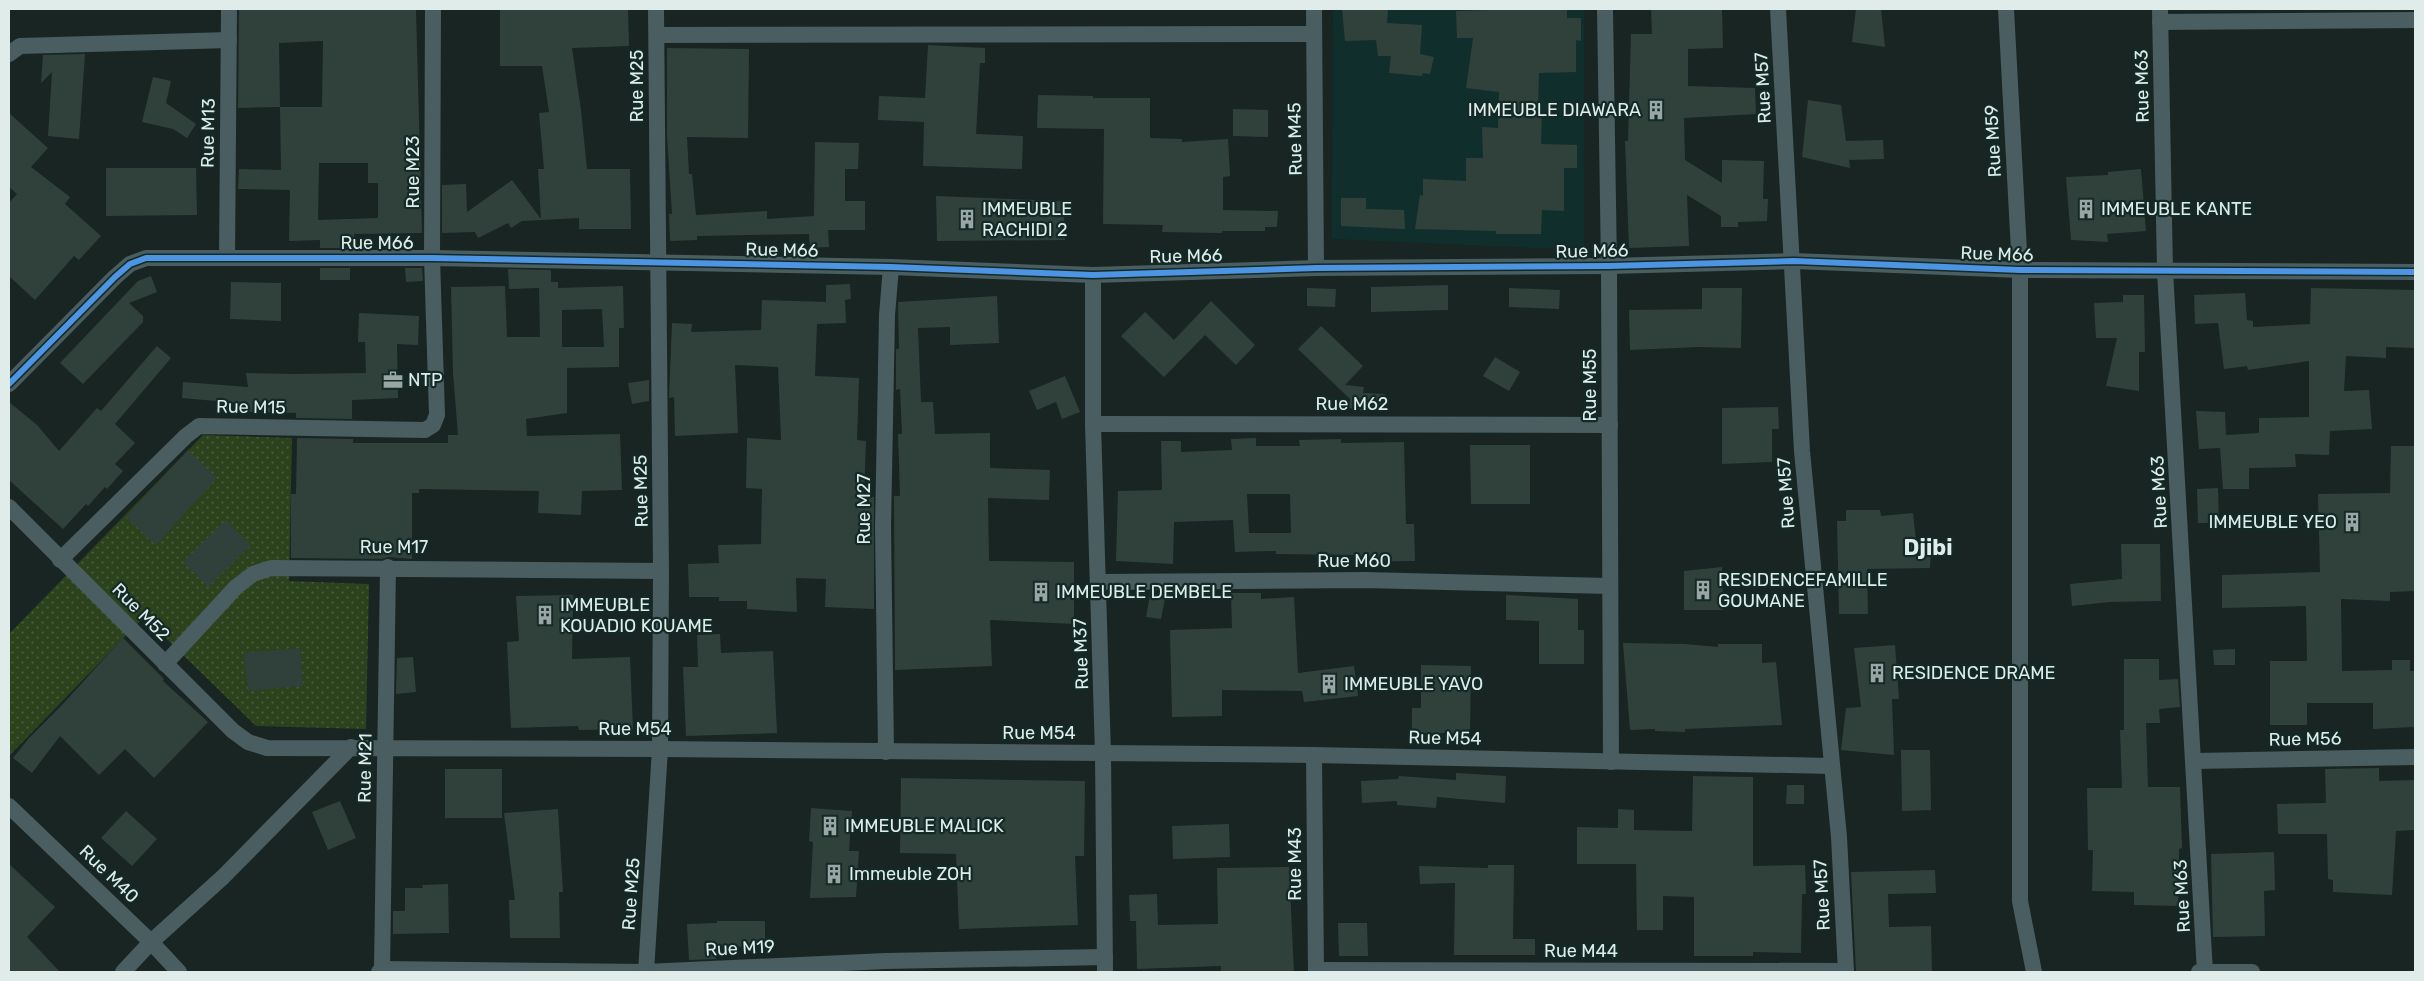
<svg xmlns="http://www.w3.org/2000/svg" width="2424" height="981" viewBox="0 0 2424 981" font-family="Rubik,sans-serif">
<defs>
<pattern id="grass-dots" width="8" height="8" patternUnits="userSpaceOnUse" patternTransform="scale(1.25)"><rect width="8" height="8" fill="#2c421d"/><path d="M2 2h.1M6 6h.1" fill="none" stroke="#4a5d3e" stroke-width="1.8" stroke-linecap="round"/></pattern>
</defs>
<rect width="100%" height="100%" fill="#182523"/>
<polygon fill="#102f2c" points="1333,9 1584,9 1584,250 1332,239"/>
<polygon fill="url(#grass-dots)" points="203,435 292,438 289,581 369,584 366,729 256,726 144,617 9,756 9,634"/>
<g fill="#30413b" fill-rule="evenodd">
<path d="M239 9H416L422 233 354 234V237H349V248H320V240L289 241 290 190 238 189 239 169 281 170 280 107 238 108ZM323 41 322 107H280L279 43ZM319 163H368V183H378V218L318 220Z"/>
<polygon points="500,9 628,9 629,46 572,48 581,110 587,169 630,169 631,229 579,229 579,218 522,221 511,228 508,223 478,238 475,232 442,233 442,185 466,184 467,212 512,180 541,219 538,169 544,169 539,113 549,112 542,66 500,66"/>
<polygon points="1342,9 1388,9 1387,23 1422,25 1420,54 1434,57 1430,74 1423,73 1422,76 1389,73 1391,56 1378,56 1376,40 1345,41"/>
<polygon points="1490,9 1567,9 1567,18 1581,18 1581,41 1576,40 1576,72 1539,73 1538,113 1542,113 1541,144 1577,145 1577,168 1564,168 1564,211 1542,210 1541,234 1496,234 1496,231 1415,229 1420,195 1423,196 1423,179 1466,181 1466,158 1483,158 1482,127 1498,128 1499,92 1466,88 1473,38 1457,38 1456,11 1490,10"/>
<polygon points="1651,9 1722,9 1723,48 1688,49 1688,86 1755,88 1756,114 1684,118 1685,160 1722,183 1722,160 1764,161 1763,199 1768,199 1767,221 1738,222 1738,227 1721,227 1721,216 1687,195 1689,246 1629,248 1625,141 1628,141 1631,34 1652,34"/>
<polygon points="1856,9 1881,9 1885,47 1852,42"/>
<polygon points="928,45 985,48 985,63 980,63 976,134 1023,136 1022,169 923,166 924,122 878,120 879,96 925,98"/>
<polygon points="667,48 749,49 748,138 687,137 689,174 692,174 696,215 767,211 767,219 814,216 815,142 859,143 858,169 845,169 845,201 865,201 865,230 828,230 829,247 810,248 809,234 697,236 697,240 670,241 669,214 672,214 667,136"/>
<polygon points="85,54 79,139 48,136 52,72 41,83 43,55"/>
<polygon points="153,77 171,81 166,103 196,124 187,138 173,129 142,122"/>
<polygon points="1038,95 1093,96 1093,98 1150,98 1150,138 1182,139 1182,142 1228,139 1230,176 1223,177 1223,210 1278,211 1277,227 1265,227 1265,231 1222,231 1222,233 1162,232 1163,225 1103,224 1104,129 1037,128"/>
<polygon points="1808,100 1841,105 1846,141 1883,140 1884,159 1849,160 1850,168 1802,157"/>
<polygon points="1233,109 1268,110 1268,137 1233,136"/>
<polygon points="9,113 48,148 31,167 70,197 65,204 101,236 79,260 74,256 35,300 9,276 9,203 17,194 9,187"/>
<polygon points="106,168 196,168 197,215 106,216"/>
<polygon points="2141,169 2146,231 2107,234 2108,242 2071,240 2066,177 2108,175 2108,172"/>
<polygon points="936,196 1063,201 1065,240 937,241"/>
<polygon points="1341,198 1366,198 1366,209 1404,210 1405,229 1341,226"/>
<rect x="320" y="268" width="30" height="12"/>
<polygon points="405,268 422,268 423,281 406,282"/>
<path d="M508 269 551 270V282H558V288L623 286 624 328H619V367L567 368V413L526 419 527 436 620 434 622 490 582 491 581 515 538 513 539 491 419 489V493H412V559L388 557 382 559 291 558V494H296L297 438 353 439V443H448V435H458L453 373 451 287 505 286 507 337H540L539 288 509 289ZM602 309 604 347H562V310Z"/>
<polygon points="151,276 157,292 129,303 143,316 143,322 83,384 60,363 138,281"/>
<polygon points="231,282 281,283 281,321 230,319"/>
<polygon points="850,284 851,299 845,300 846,323 817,324 815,376 859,378 857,440 866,441 864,497 874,497 874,609 825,607 826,579 796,578 797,612 747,609 747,601 719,601 719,597 689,597 688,564 719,563 718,545 761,544 762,489 746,488 747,438 781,440 778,367 735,365 738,433 675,436 674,397 669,398 672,323 692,324 691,332 761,330 762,300 826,302 826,285"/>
<polygon points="1448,285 1448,310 1371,312 1371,287"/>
<polygon points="1307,288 1336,289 1335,307 1307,306"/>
<polygon points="1509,288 1560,290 1559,309 1509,307"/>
<polygon points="1702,288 1742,288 1741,348 1698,347 1630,350 1629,310 1702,309"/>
<polygon points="2311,288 2415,290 2415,348 2386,347 2386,358 2346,356 2344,391 2369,390 2372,429 2330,431 2329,455 2295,454 2296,467 2249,468 2249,489 2223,489 2220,448 2199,449 2196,411 2225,412 2226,435 2259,433 2259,418 2309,417 2309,361 2248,370 2247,366 2224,369 2218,323 2195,324 2194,295 2245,293 2247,320 2253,321 2253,327 2310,324"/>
<polygon points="2123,295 2144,295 2145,352 2139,352 2139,391 2106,386 2117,338 2096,338 2094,303 2123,302"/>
<polygon points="997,296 999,343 950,345 950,327 918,328 921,402 933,402 935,434 990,433 990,468 1050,470 1049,500 988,498 989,561 1074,562 1074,624 990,620 992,666 895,670 894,496 900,496 898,434 902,434 900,389 896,390 896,349 899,349 898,302"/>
<polygon points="1211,301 1255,345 1236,365 1205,335 1164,377 1121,336 1145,312 1174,340"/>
<polygon points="359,313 419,316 418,345 397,344 398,398 352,400 352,419 296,418 296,413 249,412 249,404 182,398 183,382 248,387 246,373 294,374 366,373 365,342 358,342"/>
<polygon points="1321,326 1363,366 1345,385 1364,387 1363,393 1385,394 1383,410 1362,409 1362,411 1359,409 1349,408 1350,399 1298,349"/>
<polygon points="157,346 171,358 115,424 135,443 115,464 123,471 107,489 105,487 88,506 86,504 63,529 9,480 9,402 37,425 59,451 97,408 101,411"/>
<polygon points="1495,357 1520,372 1509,391 1483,376"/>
<polygon points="1065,376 1080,412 1062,419 1056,402 1037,410 1029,391"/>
<polygon points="649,380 649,401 632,404 628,383"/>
<polygon points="1778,407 1779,429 1772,429 1772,462 1722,464 1722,408"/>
<path d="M1256 438V446H1300L1299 440 1341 439V443L1404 442 1406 524H1414L1415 561 1355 562V555L1276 554V551L1235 552 1233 520 1174 522 1173 564 1116 561 1118 491 1162 490 1161 441H1181V452L1232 450 1231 439ZM1247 494H1290L1291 533H1249Z"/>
<polygon points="1470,445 1530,445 1530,504 1471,504"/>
<polygon points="2391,446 2415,446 2415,591 2390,592 2390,601 2341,599 2342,671 2392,670 2392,660 2410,660 2410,671 2415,671 2415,727 2373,729 2373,703 2307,703 2307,725 2270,725 2270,661 2307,661 2306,606 2222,608 2222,575 2320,572 2318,494 2390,493"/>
<polygon points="188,450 217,478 156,545 126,517"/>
<polygon points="2218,488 2219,523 2198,523 2197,489"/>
<polygon points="1846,510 1880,510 1881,516 1913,513 1917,549 1931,549 1930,568 1867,569 1868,614 1839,614 1837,521 1846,521"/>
<polygon points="226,520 251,545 208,587 183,562"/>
<polygon points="2121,544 2160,544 2161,601 2110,602 2072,606 2070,584 2122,579"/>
<polygon points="1722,567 1723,610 1684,610 1684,571"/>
<polygon points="1231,593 1261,593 1261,599 1294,597 1298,673 1354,666 1358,696 1304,702 1302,691 1222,690 1222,716 1172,717 1170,630 1232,628"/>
<polygon points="573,595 572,659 630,657 633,729 579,730 578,726 511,728 507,642 519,641 516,596"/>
<polygon points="1150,595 1165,598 1161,619 1146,617"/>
<polygon points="1506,595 1578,599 1578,630 1584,630 1584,664 1539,664 1539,621 1506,620"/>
<polygon points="720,634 721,653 773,651 777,733 686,736 683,667 698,667 697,635"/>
<polygon points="123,638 164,679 163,681 208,722 188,743 154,778 125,749 99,775 60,736 32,773 13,758 29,738 61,706"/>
<polygon points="1623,643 1685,644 1718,647 1718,644 1762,644 1762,663 1776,662 1782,725 1685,729 1685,732 1655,731 1655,729 1630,730"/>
<polygon points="1895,645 1899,699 1892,699 1894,755 1841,750 1846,708 1861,707 1854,648"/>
<polygon points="300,648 303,686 248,691 244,653"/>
<polygon points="2235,649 2235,665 2214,665 2213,650"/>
<polygon points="413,657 416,692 396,694 397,658"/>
<polygon points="2124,659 2159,659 2159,680 2178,679 2180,707 2159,709 2160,723 2146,723 2148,787 2180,787 2182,848 2179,849 2178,906 2134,905 2134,892 2092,891 2093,850 2088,850 2087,788 2122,788 2120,730 2124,730"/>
<polygon points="1421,665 1471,666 1470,733 1412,733 1412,708 1421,708"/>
<polygon points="1901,750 1930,750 1931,810 1902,811"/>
<polygon points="2379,768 2379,781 2415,780 2415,830 2396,831 2392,895 2333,892 2333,880 2328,879 2327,834 2278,834 2277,804 2326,803 2325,769"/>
<rect x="445" y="769" width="57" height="49"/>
<polygon points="1456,773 1506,776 1505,803 1437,797 1436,808 1397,805 1397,801 1362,803 1361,781 1398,779 1399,776 1456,780"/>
<polygon points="1693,776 1753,777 1753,866 1805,865 1806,894 1802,894 1801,953 1753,952 1753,956 1694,956 1694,897 1663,896 1663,930 1637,930 1636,864 1577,864 1577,827 1618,828 1618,809 1634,810 1634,830 1692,831"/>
<polygon points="901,778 1085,781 1084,856 1075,856 1078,925 959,929 956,854 900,853"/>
<polygon points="1787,785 1804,785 1804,804 1786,804"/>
<polygon points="340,801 356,838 328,850 312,812"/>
<polygon points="811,808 852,811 849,851 859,851 856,897 810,898 813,842 809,841"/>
<polygon points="558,809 563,892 559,892 560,938 510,938 509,900 515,900 504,813"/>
<polygon points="126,811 157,839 132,866 101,838"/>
<polygon points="1229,824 1230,857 1173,859 1172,826"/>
<polygon points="2274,852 2275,890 2264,891 2265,936 2213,937 2211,854"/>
<polygon points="9,864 55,907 27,937 60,972 9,972"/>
<polygon points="1488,865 1514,865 1513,939 1535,939 1535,955 1454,955 1455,883 1420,884 1419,866 1488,868"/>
<polygon points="1289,867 1294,972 1221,972 1221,966 1137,969 1136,921 1130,921 1129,895 1157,894 1158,925 1218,924 1217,868"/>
<polygon points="1935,870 1936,893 1888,894 1889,927 1931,926 1932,972 1856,972 1851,872"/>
<polygon points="448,884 449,933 393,934 393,911 405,911 405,888 423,888 422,885"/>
<polygon points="717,921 765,921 765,947 715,946 716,959 689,960 687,924 717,923"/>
<polygon points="1338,923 1367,923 1368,956 1339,956"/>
</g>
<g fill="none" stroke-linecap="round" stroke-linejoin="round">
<g stroke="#4a5d60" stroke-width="16">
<polyline points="1314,9 1316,268"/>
<polyline points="1605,9 1609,266 1611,762"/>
<polyline points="1778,9 1802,451 1839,837 1846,972"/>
<polyline points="2006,9 2020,270 2020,901 2034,972"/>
<polyline points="2160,9 2165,271 2205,972"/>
<polyline points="2160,22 2415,20"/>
<polyline points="657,35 1314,34"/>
<polyline points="9,54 20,46 229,40"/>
<polyline points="227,258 229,9"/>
<polyline points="1093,275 1093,424 1103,754 1105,972"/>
<polyline points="9,384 115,277 130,264 146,258 432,258 891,267 1093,275 1316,268 1609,266 1794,261 2020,270 2415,272"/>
<polyline points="1093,424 1610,425"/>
<polyline points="9,507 233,731 248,742 267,748 660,749 1314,755 1831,766"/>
<polyline points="60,560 186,436 199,426 425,430 433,425 437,415 432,258 433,9"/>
<polyline points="1099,582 1365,580 1610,586"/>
<polyline points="165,664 236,587 253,574 271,568 661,571"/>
<polyline points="886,752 883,527 887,315 891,267"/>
<polyline points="1314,755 1316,972"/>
<polyline points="2195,761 2415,757"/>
<polyline points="9,806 151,942 179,972"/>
<polyline points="382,969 388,567"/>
<polyline points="1316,970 1846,971"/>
<polyline points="123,972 151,942 223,877 351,747"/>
<polyline points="379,972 382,969 646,972 886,961 1105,957"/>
<polyline points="646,972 660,749 661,571 656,9"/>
<polyline points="2199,972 2252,972"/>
</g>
<defs>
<polyline id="cycleway" points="9,384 115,277 130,264 146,258 432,258 891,267 1093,275 1316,268 1609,266 1794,261 2020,270 2415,272"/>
</defs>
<use href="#cycleway" stroke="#132a27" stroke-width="9"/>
<use href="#cycleway" stroke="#4d94e3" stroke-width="6"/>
</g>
<defs>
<symbol id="building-bare" viewBox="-9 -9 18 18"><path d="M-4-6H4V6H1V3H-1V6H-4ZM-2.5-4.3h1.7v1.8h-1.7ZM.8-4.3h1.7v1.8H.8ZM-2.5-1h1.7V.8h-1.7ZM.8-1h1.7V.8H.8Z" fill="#99a6a4" stroke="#132a27" stroke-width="2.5" paint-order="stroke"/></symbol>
<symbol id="office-bare" viewBox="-9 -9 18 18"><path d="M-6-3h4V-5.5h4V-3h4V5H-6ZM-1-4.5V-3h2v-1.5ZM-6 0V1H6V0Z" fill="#99a6a4" stroke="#132a27" stroke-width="2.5" paint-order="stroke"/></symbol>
</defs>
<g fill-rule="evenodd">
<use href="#building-bare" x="1642" y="96" width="28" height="28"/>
<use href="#building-bare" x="2072" y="195" width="28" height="28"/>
<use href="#building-bare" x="953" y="205" width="28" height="28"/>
<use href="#office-bare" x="379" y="366" width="28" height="28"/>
<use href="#building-bare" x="2338" y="508" width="28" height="28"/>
<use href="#building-bare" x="1689" y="576" width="28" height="28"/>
<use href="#building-bare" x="1027" y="578" width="28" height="28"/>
<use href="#building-bare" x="531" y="601" width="28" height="28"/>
<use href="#building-bare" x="1863" y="659" width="28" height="28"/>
<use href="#building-bare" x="1315" y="670" width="28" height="28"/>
<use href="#building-bare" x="816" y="812" width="28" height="28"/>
<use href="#building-bare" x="820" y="860" width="28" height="28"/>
</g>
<g text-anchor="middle" stroke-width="4.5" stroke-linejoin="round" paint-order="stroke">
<g font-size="18" fill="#dfecea" stroke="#132a27">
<text transform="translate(637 86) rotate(-90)" y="6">Rue M25</text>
<text transform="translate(2142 86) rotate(-91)" y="6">Rue M63</text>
<text transform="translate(1763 88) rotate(-93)" y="6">Rue M57</text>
<text transform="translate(208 133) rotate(-89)" y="6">Rue M13</text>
<text transform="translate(1295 139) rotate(-91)" y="6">Rue M45</text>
<text transform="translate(1993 141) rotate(-93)" y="6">Rue M59</text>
<text transform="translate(413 172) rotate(-90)" y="6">Rue M23</text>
<text x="377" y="249">Rue M66</text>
<text transform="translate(782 250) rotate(1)" y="6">Rue M66</text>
<text transform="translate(1592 251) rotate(-1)" y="6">Rue M66</text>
<text transform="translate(1997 254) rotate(2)" y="6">Rue M66</text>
<text transform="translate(1186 256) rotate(-1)" y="6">Rue M66</text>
<text transform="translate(1590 385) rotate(-90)" y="6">Rue M55</text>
<text x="1352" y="410">Rue M62</text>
<text transform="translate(251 407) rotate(1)" y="6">Rue M15</text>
<text transform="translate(641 491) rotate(-91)" y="6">Rue M25</text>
<text transform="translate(2159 492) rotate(-93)" y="6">Rue M63</text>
<text transform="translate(1786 493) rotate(-94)" y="6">Rue M57</text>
<text transform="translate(864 509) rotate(-90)" y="6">Rue M27</text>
<text x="394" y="553">Rue M17</text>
<text x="1354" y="567">Rue M60</text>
<text transform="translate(141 612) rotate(45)" y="6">Rue M52</text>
<text transform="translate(1081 654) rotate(-92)" y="6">Rue M37</text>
<text x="635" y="735">Rue M54</text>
<text x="1039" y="739">Rue M54</text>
<text transform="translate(1445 738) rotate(1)" y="6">Rue M54</text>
<text transform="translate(2305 739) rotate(-1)" y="6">Rue M56</text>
<text transform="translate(365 768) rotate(-89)" y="6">Rue M21</text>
<text transform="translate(1295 864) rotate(-90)" y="6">Rue M43</text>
<text transform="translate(109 874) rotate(44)" y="6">Rue M40</text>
<text transform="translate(631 894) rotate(-86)" y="6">Rue M25</text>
<text transform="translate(1822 895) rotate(-93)" y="6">Rue M57</text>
<text transform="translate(2182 896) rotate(-93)" y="6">Rue M63</text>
<text transform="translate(740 948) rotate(-3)" y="6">Rue M19</text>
<text x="1581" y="957">Rue M44</text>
</g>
<g font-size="18" fill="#dfecea" stroke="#132a27" text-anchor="start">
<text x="1641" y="116" text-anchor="end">IMMEUBLE DIAWARA</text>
<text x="982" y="215">IMMEUBLE<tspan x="982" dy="21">RACHIDI 2</tspan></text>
<text x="2101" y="215">IMMEUBLE KANTE</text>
<text x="408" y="386">NTP</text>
<text x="2337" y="528" text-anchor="end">IMMEUBLE YEO</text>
<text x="1718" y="586">RESIDENCEFAMILLE<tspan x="1718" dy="21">GOUMANE</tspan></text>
<text x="1056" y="598">IMMEUBLE DEMBELE</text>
<text x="560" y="611">IMMEUBLE<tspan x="560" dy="21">KOUADIO KOUAME</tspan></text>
<text x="1892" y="679">RESIDENCE DRAME</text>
<text x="1344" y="690">IMMEUBLE YAVO</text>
<text x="845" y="832">IMMEUBLE MALICK</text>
<text x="849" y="880">Immeuble ZOH</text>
</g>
<g font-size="22" font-weight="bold" fill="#dfecea" stroke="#132a27">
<text x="1928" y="555">Djibi</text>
</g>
</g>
<rect width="2424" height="981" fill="none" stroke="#dfecea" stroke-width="20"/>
</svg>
